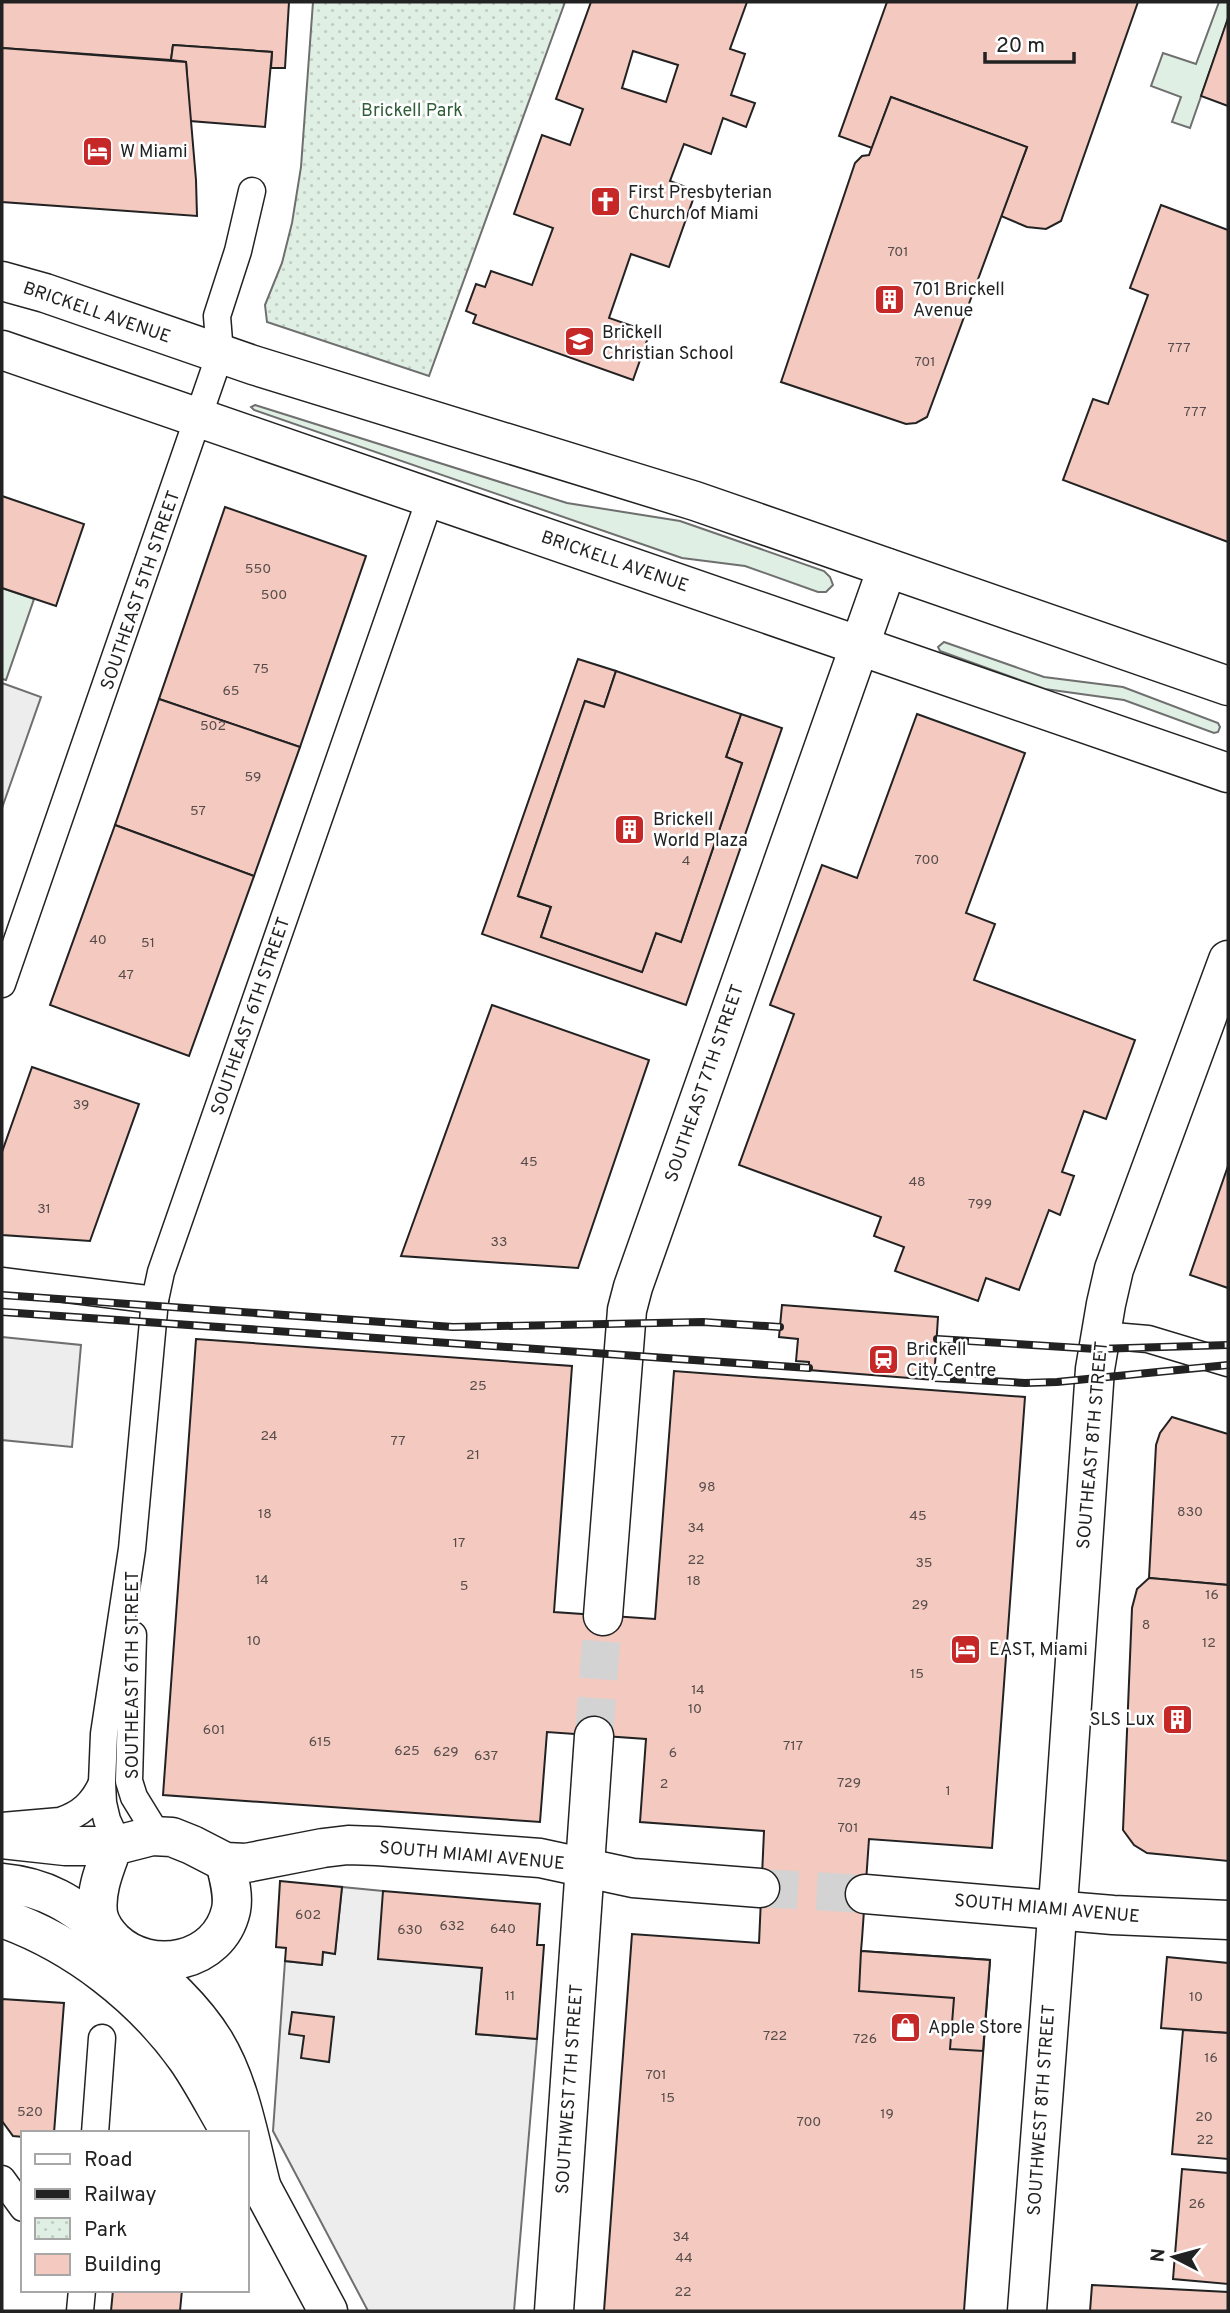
<svg xmlns="http://www.w3.org/2000/svg" width="1230" height="2313" viewBox="0 0 1230 2313" font-family="Overpass,sans-serif">
<defs>
<pattern id="park-dots" width="8" height="8" patternUnits="userSpaceOnUse" patternTransform="scale(1.75)"><rect width="8" height="8" fill="#e0efe3"/><path d="M2 2h.1M6 6h.1" fill="none" stroke="#c0cdc2" stroke-width="1.8" stroke-linecap="round"/></pattern>
</defs>
<rect width="100%" height="100%" fill="#fff"/>
<g fill="#e0efe3" stroke="#6f6f6f" stroke-width="2">
<polygon points="1219,2 1228,2 1228,19 1190,128 1172,122 1181,97 1151,86 1163,53 1196,64"/>
<polygon points="255,405 567,503 680,521 824,571 830,577 833,585 826,592 818,592 745,566 682,558 254,410 251,407"/>
<polygon points="2,588 34,599 6,680 2,679"/>
<polygon points="944,642 1044,677 1123,687 1218,723 1220,727 1218,732 1214,733 1124,700 1045,689 940,651 938,647"/>
</g>
<polygon fill="url(#park-dots)" stroke="#6f6f6f" stroke-width="2" points="313,2 565,2 429,376 267,322 265,305 282,263 292,223 301,167"/>
<g fill="#ededed" stroke="#6f6f6f" stroke-width="2">
<polygon points="2,683 41,697 2,808"/>
<polygon points="2,1337 81,1345 72,1447 2,1440"/>
<polygon points="342,1887 383,1891 482,1968 476,2034 537,2039 514,2311 368,2311 273,2131 285,1961 322,1965 323,1952 335,1953"/>
</g>
<g fill="#f3c9c0" stroke="#222" stroke-width="2" fill-rule="evenodd">
<polygon points="2,2 289,2 285,68 271,68 272,52 173,45 171,60 2,48"/>
<path d="M591 2H747L730 49 745 54 731 95 755 103 746 127 723 118 711 154 684 144 670 181 696 191 669 267 631 254 609 318 650 332 633 380 473 323 476 315 466 311 476 284 485 287 491 271 532 285 553 228 514 214 542 135 570 145 583 109 556 99ZM633 51 678 65 666 102 622 88Z"/>
<polygon points="887,2 1138,2 1061,221 1046,229 1027,227 1001,216 1027,147 891,97 872,148 839,136"/>
<polygon points="1228,18 1228,106 1201,96"/>
<polygon points="173,45 272,52 265,127 190,121 186,62 171,60"/>
<polygon points="2,48 186,62 196,180 197,216 2,202"/>
<polygon points="891,97 1027,147 927,417 916,423 906,424 781,382 855,163 862,156 869,155"/>
<polygon points="1161,205 1228,230 1228,542 1063,480 1093,399 1108,404 1148,295 1130,288"/>
<polygon points="2,496 84,524 56,606 2,588"/>
<polygon points="225,507 366,556 300,747 159,699"/>
<polygon points="578,659 616,671 604,707 585,701 518,896 551,907 541,937 642,972 656,933 681,942 742,763 726,757 741,714 782,728 686,1005 482,934"/>
<polygon points="616,671 741,714 726,757 742,763 681,942 656,933 642,972 541,937 551,907 518,896 585,701 604,707"/>
<polygon points="159,699 300,747 254,876 115,825"/>
<polygon points="917,714 1025,753 966,913 995,924 974,980 1135,1040 1106,1119 1084,1111 1062,1172 1074,1176 1060,1215 1049,1210 1019,1290 986,1278 978,1301 895,1271 904,1247 874,1236 881,1217 739,1165 794,1014 770,1005 822,865 857,878"/>
<polygon points="115,825 254,876 189,1056 50,1005"/>
<polygon points="492,1005 649,1060 578,1268 401,1256"/>
<polygon points="32,1067 139,1104 90,1241 2,1235 2,1152"/>
<polygon points="1228,1166 1228,1288 1190,1275"/>
<polygon points="782,1305 938,1317 934,1380 809,1370 809,1362 796,1361 798,1339 779,1337"/>
<polygon points="196,1339 572,1366 554,1612 655,1619 674,1371 1025,1397 992,1848 869,1839 862,1939 861,1951 990,1960 964,2311 604,2311 632,1934 759,1943 764,1831 640,1822 646,1739 547,1732 540,1822 163,1795"/>
<polygon points="1172,1417 1228,1434 1228,1585 1149,1578 1156,1445 1160,1433"/>
<polygon points="1149,1578 1228,1585 1228,1861 1147,1853 1134,1845 1123,1830 1132,1608 1137,1589"/>
<polygon points="280,1881 342,1887 335,1954 323,1952 322,1965 285,1961 286,1948 276,1947"/>
<polygon points="383,1891 540,1904 537,1945 544,1945 537,2039 476,2034 482,1968 378,1959"/>
<polygon points="861,1951 990,1960 983,2051 950,2049 954,1998 859,1991"/>
<polygon points="1167,1957 1228,1963 1228,2033 1161,2028"/>
<polygon points="2,1999 64,2003 54,2133 23,2133 23,2137 13,2136 2,2121"/>
<polygon points="292,2012 334,2017 329,2062 301,2058 304,2036 289,2034"/>
<polygon points="1183,2030 1228,2033 1228,2159 1172,2154"/>
<polygon points="1182,2169 1228,2173 1228,2284 1173,2279"/>
<polygon points="1092,2285 1228,2292 1228,2311 1090,2311"/>
<polygon points="113,2290 182,2290 180,2311 111,2311"/>
</g>
<g fill="none" stroke-linecap="round" stroke-linejoin="round">
<polyline stroke="#d3d3d3" stroke-width="38" stroke-dasharray="38 19" stroke-linecap="butt" points="760,1888 865,1894"/>
<polyline stroke="#d3d3d3" stroke-width="38" stroke-dasharray="38 19" stroke-linecap="butt" points="594,1736 603,1616"/>
<defs>
<g id="minor">
<polyline points="2,984 220,354 217,316 238,251 252,191"/>
<polyline points="2,1281 155,1300"/>
<polyline points="1101,1335 1148,1339 1228,1363"/>
<polyline points="133,1635 129,1781 134,1797 158,1836"/>
<path d="M2 1826 60 1821C81 1814 93 1803 102 1783"/>
<polyline points="118,1844 107,1820 103,1803 102,1783 104,1734 132,1549 155,1300 161,1272 431,496"/>
<polyline points="95,2133 102,2038"/>
<polyline points="2,2179 23,2208"/>
<polyline points="80,2311 82,2290"/>
</g>
<g id="secondary">
<polyline points="2,1839 65,1846 113,1846"/>
<path d="M225 1862C229 1878 234 1895 231 1910 219 1963 151 1976 114 1941 106 1933 100 1925 98 1914 95 1890 105 1868 113 1846L152 1836 172 1837 192 1845 225 1862 246 1863 323 1848 348 1845 377 1846 540 1858 633 1878 760 1888"/>
<path d="M2 1883C46 1887 72 1904 105 1932"/>
<polyline points="865,1894 1113,1915 1228,1920"/>
<path d="M2 1918C75 1944 142 1996 187 2059 203 2082 216 2108 231 2133"/>
<path d="M133 1955C163 1981 193 2007 214 2041 240 2083 249 2138 261 2185"/>
<polyline points="248,2162 328,2311"/>
</g>
<g id="primary">
<polyline points="2,281 45,293 253,365 695,501 1228,686"/>
<polyline points="2,350 1228,773"/>
<polyline points="603,1616 627,1310 633,1287 887,568"/>
<polyline points="554,2311 594,1736"/>
<polyline points="1027,2311 1061,1864 1095,1369 1106,1304 1114,1269 1228,960"/>
</g>
</defs>
<use href="#minor" stroke="#222" stroke-width="29"/>
<use href="#secondary" stroke="#222" stroke-width="41"/>
<use href="#primary" stroke="#222" stroke-width="41"/>
<use href="#minor" stroke="#fff" stroke-width="26"/>
<use href="#secondary" stroke="#fff" stroke-width="38"/>
<use href="#primary" stroke="#fff" stroke-width="38"/>
<defs>
<g id="rail">
<polyline points="2,1295 453,1327 703,1322 780,1327"/>
<polyline points="2,1312 809,1368"/>
<polyline points="937,1339 1096,1349 1228,1345"/>
<polyline points="934,1378 1025,1383 1057,1382 1228,1365"/>
</g>
</defs>
<use href="#rail" stroke="#222" stroke-width="8"/>
<use href="#rail" stroke="#fff" stroke-width="5" stroke-dasharray="16" stroke-linecap="butt"/>
</g>
<defs>
<symbol id="hotel-square" viewBox="-11 -11 22 22"><rect x="-9" y="-9" width="18" height="18" rx="4" fill="#c62828" stroke="#fff"/><path d="M-6-4.5h1.5V1H6V5H4.5V3h-9V5H-6ZM-4 0a1.8 1.8 0 1 1 3.6 0ZM.5 0V-2.5h3Q6-2.5 6 0Z" fill="#fff"/></symbol>
<symbol id="church-square" viewBox="-11 -11 22 22"><rect x="-9" y="-9" width="18" height="18" rx="4" fill="#c62828" stroke="#fff"/><path d="M-1.2-6h2.4v3.5h3.3v2.4h-3.3V6h-2.4V-.1h-3.3v-2.4h3.3Z" fill="#fff"/></symbol>
<symbol id="building-square" viewBox="-11 -11 22 22"><rect x="-9" y="-9" width="18" height="18" rx="4" fill="#c62828" stroke="#fff"/><path d="M-4-6H4V6H1V3H-1V6H-4ZM-2.5-4.3h1.7v1.8h-1.7ZM.8-4.3h1.7v1.8H.8ZM-2.5-1h1.7V.8h-1.7ZM.8-1h1.7V.8H.8Z" fill="#fff"/></symbol>
<symbol id="school-square" viewBox="-11 -11 22 22"><rect x="-9" y="-9" width="18" height="18" rx="4" fill="#c62828" stroke="#fff"/><path d="M0-5L7-2L0 1L-7-2ZM-4 1L0 2.5L4 1V4Q0 6-4 4Z" fill="#fff"/></symbol>
<symbol id="station-square" viewBox="-11 -11 22 22"><rect x="-9" y="-9" width="18" height="18" rx="4" fill="#c62828" stroke="#fff"/><path d="M-3-6H3Q5-6 5-4V2Q5 4 3 4L4.5 6H3L1.5 4h-3L-3 6H-4.5L-3 4Q-5 4-5 2V-4Q-5-6-3-6ZM-3.5-4v3h7v-3ZM-3.5 1v1.5H-2V1ZM2 1v1.5H3.5V1Z" fill="#fff"/></symbol>
<symbol id="shop-square" viewBox="-11 -11 22 22"><rect x="-9" y="-9" width="18" height="18" rx="4" fill="#c62828" stroke="#fff"/><path d="M-5-2.5h2.3a2.7 3.5 0 0 1 5.4 0H5L5.5 6h-11ZM-1.5-2.5h3a1.5 2.3 0 0 0-3 0Z" fill="#fff"/></symbol>
</defs>
<g fill-rule="evenodd">
<use href="#hotel-square" x="80" y="134" width="35" height="35"/>
<use href="#church-square" x="588" y="184" width="35" height="35"/>
<use href="#building-square" x="872" y="282" width="35" height="35"/>
<use href="#school-square" x="562" y="324" width="35" height="35"/>
<use href="#building-square" x="612" y="812" width="35" height="35"/>
<use href="#station-square" x="866" y="1342" width="35" height="35"/>
<use href="#hotel-square" x="948" y="1632" width="35" height="35"/>
<use href="#building-square" x="1160" y="1702" width="35" height="35"/>
<use href="#shop-square" x="888" y="2010" width="35" height="35"/>
</g>
<g text-anchor="middle" stroke-width="5" stroke-linejoin="round" paint-order="stroke">
<g font-size="14" fill="#564c4a">
<text x="898" y="256">701</text>
<text x="1179" y="352">777</text>
<text x="925" y="366">701</text>
<text x="1195" y="416">777</text>
<text x="258" y="573">550</text>
<text x="274" y="599">500</text>
<text x="261" y="673">75</text>
<text x="231" y="695">65</text>
<text x="213" y="730">502</text>
<text x="253" y="781">59</text>
<text x="198" y="815">57</text>
<text x="927" y="864">700</text>
<text x="686" y="865">4</text>
<text x="98" y="944">40</text>
<text x="148" y="947">51</text>
<text x="126" y="979">47</text>
<text x="81" y="1109">39</text>
<text x="529" y="1166">45</text>
<text x="917" y="1186">48</text>
<text x="980" y="1208">799</text>
<text x="44" y="1213">31</text>
<text x="499" y="1246">33</text>
<text x="478" y="1390">25</text>
<text x="269" y="1440">24</text>
<text x="398" y="1445">77</text>
<text x="473" y="1459">21</text>
<text x="707" y="1491">98</text>
<text x="1190" y="1516">830</text>
<text x="265" y="1518">18</text>
<text x="918" y="1520">45</text>
<text x="696" y="1532">34</text>
<text x="459" y="1547">17</text>
<text x="696" y="1564">22</text>
<text x="924" y="1567">35</text>
<text x="262" y="1584">14</text>
<text x="694" y="1585">18</text>
<text x="464" y="1590">5</text>
<text x="1212" y="1599">16</text>
<text x="920" y="1609">29</text>
<text x="1146" y="1629">8</text>
<text x="254" y="1645">10</text>
<text x="1209" y="1647">12</text>
<text x="917" y="1678">15</text>
<text x="698" y="1694">14</text>
<text x="695" y="1713">10</text>
<text x="214" y="1734">601</text>
<text x="320" y="1746">615</text>
<text x="793" y="1750">717</text>
<text x="407" y="1755">625</text>
<text x="446" y="1756">629</text>
<text x="673" y="1757">6</text>
<text x="486" y="1760">637</text>
<text x="849" y="1787">729</text>
<text x="664" y="1788">2</text>
<text x="948" y="1795">1</text>
<text x="848" y="1832">701</text>
<text x="308" y="1919">602</text>
<text x="452" y="1930">632</text>
<text x="503" y="1933">640</text>
<text x="410" y="1934">630</text>
<text x="510" y="2000">11</text>
<text x="1196" y="2001">10</text>
<text x="775" y="2040">722</text>
<text x="865" y="2043">726</text>
<text x="1211" y="2062">16</text>
<text x="656" y="2079">701</text>
<text x="668" y="2102">15</text>
<text x="30" y="2116">520</text>
<text x="887" y="2118">19</text>
<text x="1204" y="2121">20</text>
<text x="809" y="2126">700</text>
<text x="1205" y="2144">22</text>
<text x="1197" y="2208">26</text>
<text x="681" y="2241">34</text>
<text x="684" y="2262">44</text>
<text x="683" y="2296">22</text>
</g>
<g font-size="18" fill="#2f5e38" stroke="#fff">
<text x="412" y="116">Brickell Park</text>
</g>
<g font-size="18" fill="#222" stroke="#fff" text-anchor="start">
<text x="120" y="157">W Miami</text>
<text x="628" y="198">First Presbyterian<tspan x="628" dy="21">Church of Miami</tspan></text>
<text x="913" y="295">701 Brickell<tspan x="913" dy="21">Avenue</tspan></text>
<text x="602" y="338">Brickell<tspan x="602" dy="21">Christian School</tspan></text>
<text x="653" y="825">Brickell<tspan x="653" dy="21">World Plaza</tspan></text>
<text x="906" y="1355">Brickell<tspan x="906" dy="21">City Centre</tspan></text>
<text x="989" y="1655">EAST, Miami</text>
<text x="1155" y="1725" text-anchor="end">SLS Lux</text>
<text x="928" y="2033">Apple Store</text>
</g>
<g font-size="18" fill="#222" stroke="#fff">
<text transform="translate(97 312) rotate(19)" y="6">BRICKELL AVENUE</text>
<text transform="translate(615 561) rotate(19)" y="6">BRICKELL AVENUE</text>
<text transform="translate(140 590) rotate(-71)" y="6">SOUTHEAST 5TH STREET</text>
<text transform="translate(250 1016) rotate(-71)" y="6">SOUTHEAST 6TH STREET</text>
<text transform="translate(704 1083) rotate(-71)" y="6">SOUTHEAST 7TH STREET</text>
<text transform="translate(1092 1445) rotate(-85)" y="6">SOUTHEAST 8TH STREET</text>
<text transform="translate(132 1675) rotate(-90)" y="6">SOUTHEAST 6TH STREET</text>
<text transform="translate(472 1855) rotate(5)" y="6">SOUTH MIAMI AVENUE</text>
<text transform="translate(1047 1908) rotate(5)" y="6">SOUTH MIAMI AVENUE</text>
<text transform="translate(569 2089) rotate(-86)" y="6">SOUTHWEST 7TH STREET</text>
<text transform="translate(1041 2110) rotate(-86)" y="6">SOUTHWEST 8TH STREET</text>
</g>
</g>
<rect width="1230" height="2313" fill="none" stroke="#222222" stroke-width="7"/>
<rect x="21" y="2131" width="228" height="161" fill="#ffffff" stroke="#a7a7a7" stroke-width="2"/>
<rect x="35" y="2154" width="35" height="10" fill="#ffffff" stroke="#a7a7a7" stroke-width="2"/>
<text x="84" y="2166" font-size="21" fill="#222222">Road</text>
<rect x="35" y="2189" width="35" height="10" fill="#222222" stroke="#a7a7a7" stroke-width="2"/>
<text x="84" y="2201" font-size="21" fill="#222222">Railway</text>
<rect x="35" y="2218" width="35" height="21" fill="url(#park-dots)" stroke="#a7a7a7" stroke-width="2"/>
<text x="84" y="2236" font-size="21" fill="#222222">Park</text>
<rect x="35" y="2254" width="35" height="21" fill="#f3c9c0" stroke="#a7a7a7" stroke-width="2"/>
<text x="84" y="2271" font-size="21" fill="#222222">Building</text>
<g transform="translate(1174 2257) rotate(276)" stroke="#ffffff" stroke-width="5" paint-order="stroke">
<path d="M0-5L12 26L0 18L-12 26Z" fill="#222222"/>
<text y="-10" font-size="19" font-weight="bold" text-anchor="middle" fill="#222222">N</text>
</g>
<path d="M985 52v10h89v-10" fill="none" stroke="#222222" stroke-width="3.5"/>
<text x="996" y="52" font-size="21" fill="#222222" stroke="#ffffff" stroke-width="5" paint-order="stroke">20 m</text>
</svg>
